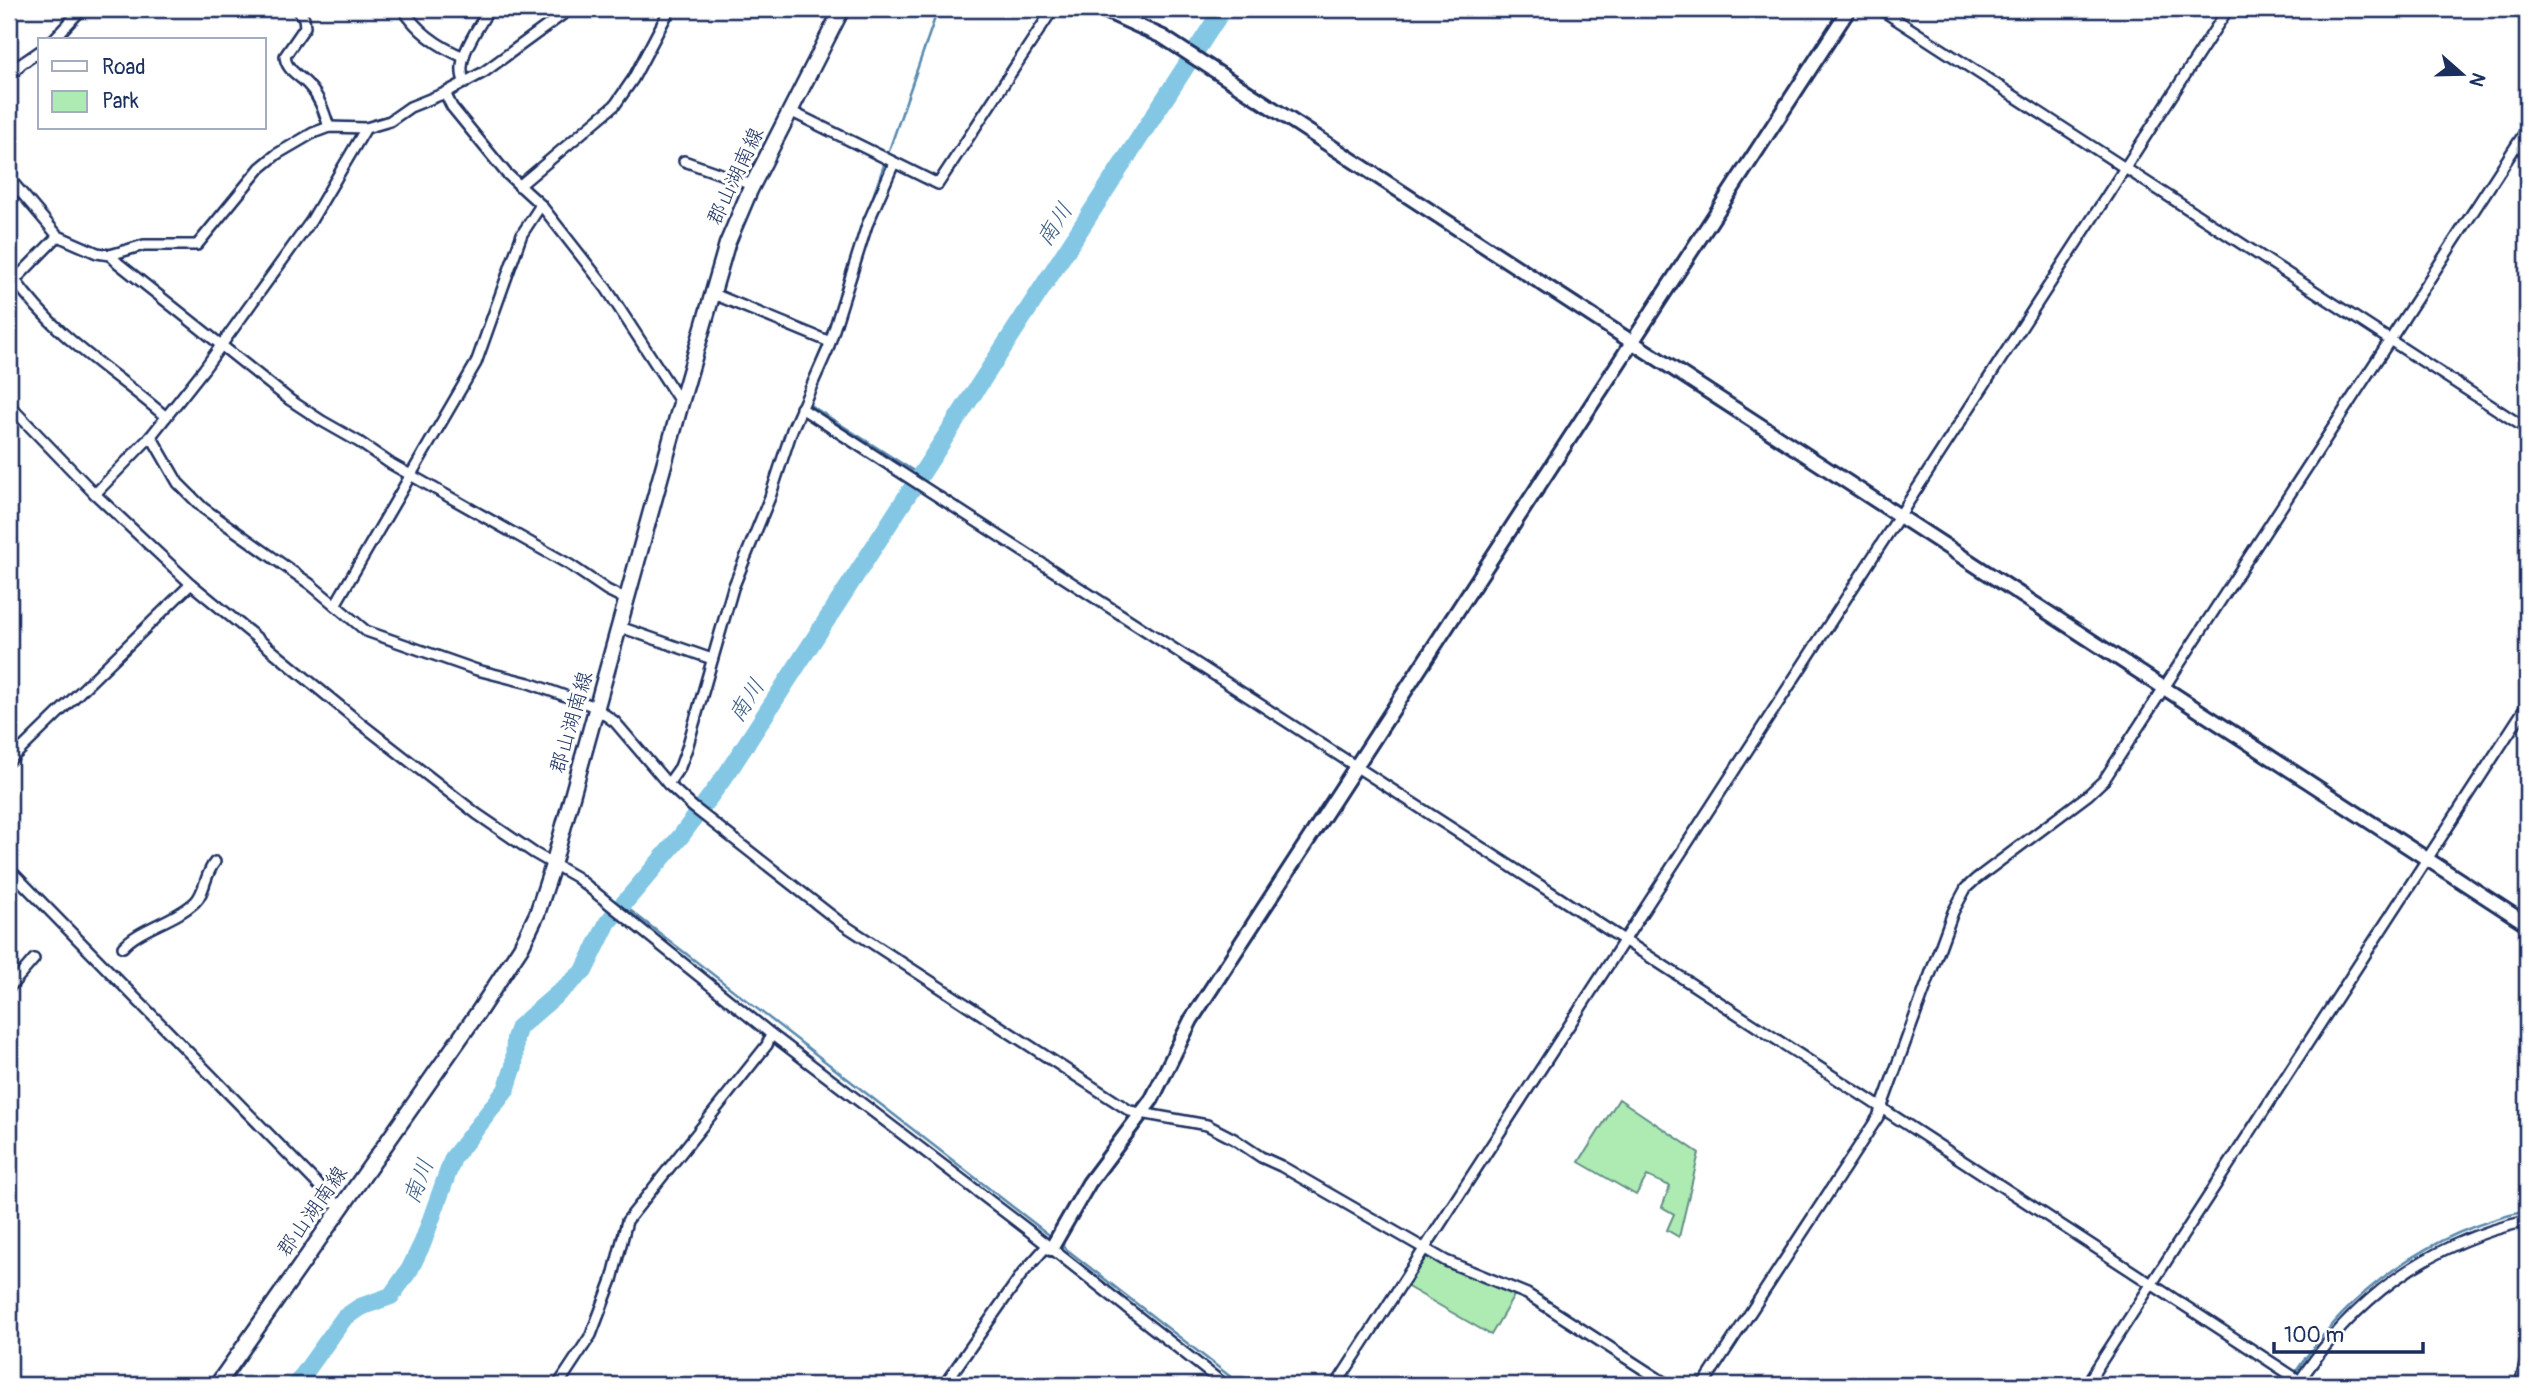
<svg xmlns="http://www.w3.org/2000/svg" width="2536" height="1394" viewBox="0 0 2536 1394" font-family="Pangolin,'Klee One',sans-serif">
<rect width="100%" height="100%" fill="#fff"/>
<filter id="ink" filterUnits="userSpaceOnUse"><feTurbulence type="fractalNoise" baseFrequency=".0143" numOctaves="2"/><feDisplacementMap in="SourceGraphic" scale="14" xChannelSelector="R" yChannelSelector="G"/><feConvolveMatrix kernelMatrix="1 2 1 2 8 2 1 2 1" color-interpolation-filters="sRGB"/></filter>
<g filter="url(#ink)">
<g fill="#adebb2" stroke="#648d88" stroke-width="2">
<polygon points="1619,1099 1699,1153 1679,1237 1667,1230 1674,1214 1662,1207 1670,1186 1647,1176 1636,1195 1579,1162"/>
<polygon points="1425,1257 1509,1289 1515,1294 1491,1335 1406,1286"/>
</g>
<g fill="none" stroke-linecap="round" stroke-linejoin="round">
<g stroke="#598aae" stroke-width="2.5">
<polyline points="866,217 938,9"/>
<polyline points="826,337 860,233"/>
<polyline points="801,399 824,343"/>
<polyline points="810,405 920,475"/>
<polyline points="622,904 1053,1238"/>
<polyline points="1061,1245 1241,1385"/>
<path d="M2295 1373C2350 1290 2429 1232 2527 1211"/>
</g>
<polyline stroke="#83c7e4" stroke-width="18" points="296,1385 344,1318 360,1307 391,1296 410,1269 423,1242 453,1158 506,1090 514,1066 515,1038 519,1027 584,971 608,922 681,836 728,772 1223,9"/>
<defs>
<g id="street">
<path d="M297 9 304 18 305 27 285 56C286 71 300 75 309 86 320 98 324 112 329 127"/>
<path d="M403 9C417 31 439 47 464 57"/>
<polyline points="1880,9 2527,429"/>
<polyline points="53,40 82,9"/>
<polyline points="9,78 21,64 40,51"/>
<path d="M465 83C453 60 478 29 489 9"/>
<polyline points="445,93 452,107 506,173 541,205 606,288 681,403"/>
<polyline points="790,111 938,184 1053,9"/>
<polyline points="684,161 752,185"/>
<polyline points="9,178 58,236 97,253 110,255 144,245 197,245 260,168 277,154 313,133 329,127 366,128 390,121 410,107 445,93 484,72 570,9"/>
<polyline points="519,186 615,105 633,79 670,9"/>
<polyline points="110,255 118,263 290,400 322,421 359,442 391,464 570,565 607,590 627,600"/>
<path d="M15 280C58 340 112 370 166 417"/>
<polyline points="9,286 58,236"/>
<polyline points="711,293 830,342"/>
<polyline points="9,405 95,494 191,584 359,722 477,814 534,853 576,877 771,1034 1028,1230 1225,1385"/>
<polyline points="801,408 1555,895 2300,1381"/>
<polyline points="151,436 178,483 203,508 310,584 366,631 477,670 529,683 593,706 615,722 668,784 693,807 841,923 1130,1111 1207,1125 1234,1139 1261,1157 1281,1166 1446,1261 1527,1294 1668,1385"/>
<polyline points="95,494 151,436 204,369 311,221 366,128"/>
<polyline points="335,605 476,363 522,234 541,205"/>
<polyline points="620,627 712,659"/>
<polyline points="9,761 191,584"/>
<polyline points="668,784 680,767 687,748 733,588 770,497 792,430 828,349 867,225 894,163"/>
<polyline points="9,869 340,1207"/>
<path d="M123 947C140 928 175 921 195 902 205 893 205 873 215 862"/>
<polyline points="9,988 34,959"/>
<polyline points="558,1385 591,1335 612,1280 627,1221 767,1045 771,1034"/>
<polyline points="944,1385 1022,1274 1047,1246"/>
<polyline points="1336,1385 2228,9"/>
<polyline points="1703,1385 1878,1117 1953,912 1966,888 1976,879 2088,795 2104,780 2527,129"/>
<polyline points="2086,1385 2527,705"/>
<path d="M2297 1385C2353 1299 2427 1243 2527 1221"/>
<polyline points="2520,1385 2527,1356"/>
</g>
<g id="secondary">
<polyline points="1101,9 1163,37 2527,924"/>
<polyline points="1051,1249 1089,1183 1152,1099 1191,1020 1849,9"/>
</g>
<polyline id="primary" points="217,1385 479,1011 521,947 537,914 553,865 681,403 727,244 750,190 842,9"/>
</defs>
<use href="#street" stroke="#1b2f5e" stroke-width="14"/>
<use href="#secondary" stroke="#1b2f5e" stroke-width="18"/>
<use href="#primary" stroke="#1b2f5e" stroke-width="19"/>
<use href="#street" stroke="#fff" stroke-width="9"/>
<use href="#secondary" stroke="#fff" stroke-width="12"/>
<use href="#primary" stroke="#fff" stroke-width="14"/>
</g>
</g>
<g text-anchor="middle" stroke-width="6" stroke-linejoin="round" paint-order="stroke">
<g font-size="21" fill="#1b2f5e" stroke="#fff">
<text transform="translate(735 176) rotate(-65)" y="7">郡山湖南線</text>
<text transform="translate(571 722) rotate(-74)" y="7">郡山湖南線</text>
<text transform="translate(312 1211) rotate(-55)" y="7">郡山湖南線</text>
</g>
<g font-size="23" font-style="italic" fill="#3a5d86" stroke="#fff">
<text transform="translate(1054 224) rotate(-57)" y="8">南川</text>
<text transform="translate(746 700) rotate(-57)" y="8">南川</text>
<text transform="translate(418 1181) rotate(-69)" y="8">南川</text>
</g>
</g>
<rect width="2536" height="1394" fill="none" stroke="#fff" stroke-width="35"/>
<rect x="18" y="18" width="2501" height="1359" fill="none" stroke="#1b2f5e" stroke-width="2.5" filter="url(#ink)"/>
<rect x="38" y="38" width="228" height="91" fill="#ffffff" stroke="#a4acbf" stroke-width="2"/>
<rect x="52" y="61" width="35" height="10" fill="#ffffff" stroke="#a4acbf" stroke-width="2"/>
<text x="102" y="74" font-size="21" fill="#1b2f5e">Road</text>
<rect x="52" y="91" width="35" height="21" fill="#adebb2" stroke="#a4acbf" stroke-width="2"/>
<text x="102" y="108" font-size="21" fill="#1b2f5e">Park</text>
<g transform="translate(2462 74) rotate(110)" stroke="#ffffff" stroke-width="5" paint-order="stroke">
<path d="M0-5L12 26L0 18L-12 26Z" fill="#1b2f5e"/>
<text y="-10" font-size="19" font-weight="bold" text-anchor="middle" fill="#1b2f5e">N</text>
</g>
<path d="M2274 1342v10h149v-10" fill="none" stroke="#1b2f5e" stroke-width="3.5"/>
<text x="2284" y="1342" font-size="21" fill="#1b2f5e" stroke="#ffffff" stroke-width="5" paint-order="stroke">100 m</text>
</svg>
